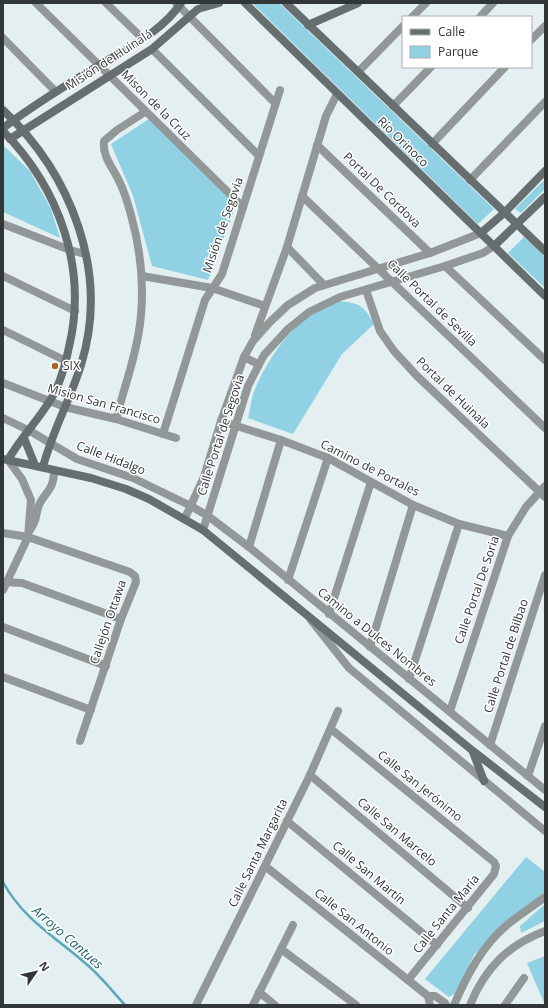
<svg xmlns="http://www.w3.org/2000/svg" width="548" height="1008" viewBox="0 0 548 1008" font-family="'Open Sans',sans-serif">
<rect width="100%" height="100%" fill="#e4eff2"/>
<g fill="#90d2e3">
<polygon points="279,3 494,209 478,224 253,4"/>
<polygon points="149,119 236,205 208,280 152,266 133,196 111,144"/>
<polygon points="3,145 30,171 51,209 60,238 3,212"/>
<polygon points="545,179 545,189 521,213 515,209"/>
<polygon points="524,237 545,257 545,288 508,253"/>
<path d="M339 301C360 303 364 306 374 324L342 354 293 434 248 418C250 410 251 401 253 394 268 356 299 311 339 301Z"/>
<polygon points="526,857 545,872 545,892 503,926 474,955 456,993 449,997 425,979"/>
<polygon points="545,904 545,921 521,933 520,926"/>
<polygon points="545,956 545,1005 527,963"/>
</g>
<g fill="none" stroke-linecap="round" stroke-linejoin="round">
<path stroke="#5ba7b9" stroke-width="2.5" d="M3 882C23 919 54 936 85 963 100 975 112 991 125 1005"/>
<g stroke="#929798" stroke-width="8">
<polyline points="36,3 243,207"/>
<polyline points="106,3 143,39"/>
<polyline points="176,3 275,103"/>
<polyline points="412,17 426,3"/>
<polyline points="480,17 493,3"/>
<polyline points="3,38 56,92"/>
<polyline points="531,40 545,26"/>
<polyline points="152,49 258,155"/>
<polyline points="358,72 403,26"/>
<polyline points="393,106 431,67"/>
<polyline points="432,144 505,67"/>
<polyline points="317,145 430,253"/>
<polyline points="470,180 545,102"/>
<polyline points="302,196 545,428"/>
<polyline points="3,224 70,250 85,254"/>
<polyline points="287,247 324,285"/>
<polyline points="445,266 545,360"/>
<polyline points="3,276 75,311"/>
<polyline points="142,276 212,288 265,306"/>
<polyline points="366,290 380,331 394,351 417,376 545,497"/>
<polyline points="3,330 66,361"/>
<polyline points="255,335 287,247 326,116 337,94"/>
<polyline points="244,357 258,364"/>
<polyline points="3,383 65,407 116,419 176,438"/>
<polyline points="3,418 30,431 77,459 133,478 191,506 208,516 249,547 545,790"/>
<path d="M116 419C125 385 138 350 141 315 144 281 140 247 131 215 128 204 125 193 120 183 114 169 102 157 104 141L117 130 145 112"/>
<polyline points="221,421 281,440 328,458 413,505 459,524 508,536"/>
<polyline points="163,434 205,300 222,274 280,90"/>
<polyline points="185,518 204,477 221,421 244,357 253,341 270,322 288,305 315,288 430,253 481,233"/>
<path d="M30 530C39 518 35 510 41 501 49 489 54 487 54 470"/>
<polyline points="203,530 248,386 264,355 288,329 309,312 340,297 445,266 483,253 494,246"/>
<polyline points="3,533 28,537 130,572 135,576 136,582 121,619 80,741"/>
<polyline points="249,547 281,440"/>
<polyline points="288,580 328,458"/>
<polyline points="4,582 22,583 121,619"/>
<polyline points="3,590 28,537 31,500 22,479 8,460"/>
<polyline points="329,614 371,482"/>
<polyline points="311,620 349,668 545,831"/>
<polyline points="3,627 106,666"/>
<polyline points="370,647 413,505"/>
<polyline points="3,677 91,710"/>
<polyline points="409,679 459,524"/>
<polyline points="450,711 508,536 526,507 545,486"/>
<polyline points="331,729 494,862 496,866 494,874 408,980"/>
<polyline points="490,745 545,575"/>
<polyline points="310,775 468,908"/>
<polyline points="528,776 545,726"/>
<polyline points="287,821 437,945"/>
<polyline points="265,866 428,996 430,1005"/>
<polyline points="281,949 356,1005"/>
<polyline points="259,992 275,1005"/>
<polyline points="428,996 435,996 445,1003 446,1005"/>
<polyline points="196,1005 310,775 338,711"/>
<polyline points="253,1005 293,925"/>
<path d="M454 1005C467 975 482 946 507 925 519 915 532 907 545 897"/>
<path d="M470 1005C485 968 508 945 545 931"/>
<polyline points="505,1005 524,978"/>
</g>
<g stroke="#676e6f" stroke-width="8">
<polyline points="245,3 545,296"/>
<polyline points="286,3 545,251"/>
<polyline points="308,25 358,3"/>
<path d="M3 110C71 174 110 272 81 365 70 400 52 432 43 467"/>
<path d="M3 128C34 105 66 85 98 66 127 48 162 32 181 3"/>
<path d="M3 131C59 188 88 268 69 347 66 362 62 376 56 390 43 416 22 435 8 460"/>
<polyline points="10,139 152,49 198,9 219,3"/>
<polyline points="481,233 504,213 545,171"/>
<polyline points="494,246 545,197"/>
<polyline points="24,438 35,465"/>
<polyline points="3,459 91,478 126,489 149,499 203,530 473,751 545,807"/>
<polyline points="473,752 484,781"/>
</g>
</g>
<circle fill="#a3652b" stroke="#fff" stroke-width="1.5" cx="55" cy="366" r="4"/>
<g text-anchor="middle" stroke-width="3" stroke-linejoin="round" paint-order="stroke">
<g font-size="12" fill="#313637" stroke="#fff">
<text transform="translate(109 60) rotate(-33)" y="4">Misión de Huinalá</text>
<text transform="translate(156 105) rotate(45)" y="4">Mison de la Cruz</text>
<text transform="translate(403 142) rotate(44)" y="4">Río Orinoco</text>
<text transform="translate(382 190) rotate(44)" y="4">Portal De Cordova</text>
<text transform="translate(223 225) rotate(-71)" y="4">Misión de Segovia</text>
<text transform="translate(432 303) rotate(44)" y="4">Calle Portal de Sevilla</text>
<text transform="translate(453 393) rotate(44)" y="4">Portal de Huinala</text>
<text transform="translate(104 404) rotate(16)" y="4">Mision San Francisco</text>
<text transform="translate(221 435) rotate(-72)" y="4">Calle Portal de Segovia</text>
<text transform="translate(111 458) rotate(21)" y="4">Calle Hidalgo</text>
<text transform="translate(370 468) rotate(27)" y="4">Camino de Portales</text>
<text transform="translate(477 590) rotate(-71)" y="4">Calle Portal De Soria</text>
<text transform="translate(108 622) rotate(-71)" y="4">Callejón Ottawa</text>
<text transform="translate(377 637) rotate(39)" y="4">Camino a Dulces Nombres</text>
<text transform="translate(506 656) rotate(-72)" y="4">Calle Portal de Bilbao</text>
<text transform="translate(420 786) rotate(39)" y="4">Calle San Jerónimo</text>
<text transform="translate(397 832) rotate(40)" y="4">Calle San Marcelo</text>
<text transform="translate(258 853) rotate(-64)" y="4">Calle Santa Margarita</text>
<text transform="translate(369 873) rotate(40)" y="4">Calle San Martín</text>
<text transform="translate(446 914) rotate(-51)" y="4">Calle Santa María</text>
<text transform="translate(354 922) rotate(39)" y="4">Calle San Antonio</text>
</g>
<g font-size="12" fill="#313637" stroke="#fff" text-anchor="start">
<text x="63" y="370">SIX</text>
</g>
<g font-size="13" font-style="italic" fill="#215f6c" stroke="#fff">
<text transform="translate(68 937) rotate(41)" y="5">Arroyo Cantues</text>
</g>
</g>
<rect width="548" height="1008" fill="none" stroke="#313637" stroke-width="8"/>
<rect x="402" y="16" width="130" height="52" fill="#ffffff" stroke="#adafaf"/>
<rect x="410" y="29" width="20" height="6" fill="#676e6f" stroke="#adafaf"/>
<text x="438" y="36" font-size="12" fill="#313637">Calle</text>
<rect x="410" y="46" width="20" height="12" fill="#90d2e3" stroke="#adafaf"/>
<text x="438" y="56" font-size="12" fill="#313637">Parque</text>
<g transform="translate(36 972) rotate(56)" stroke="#ffffff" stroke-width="3" paint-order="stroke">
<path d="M0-3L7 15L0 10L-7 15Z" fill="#313637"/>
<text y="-6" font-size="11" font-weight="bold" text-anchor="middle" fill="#313637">N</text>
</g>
</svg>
